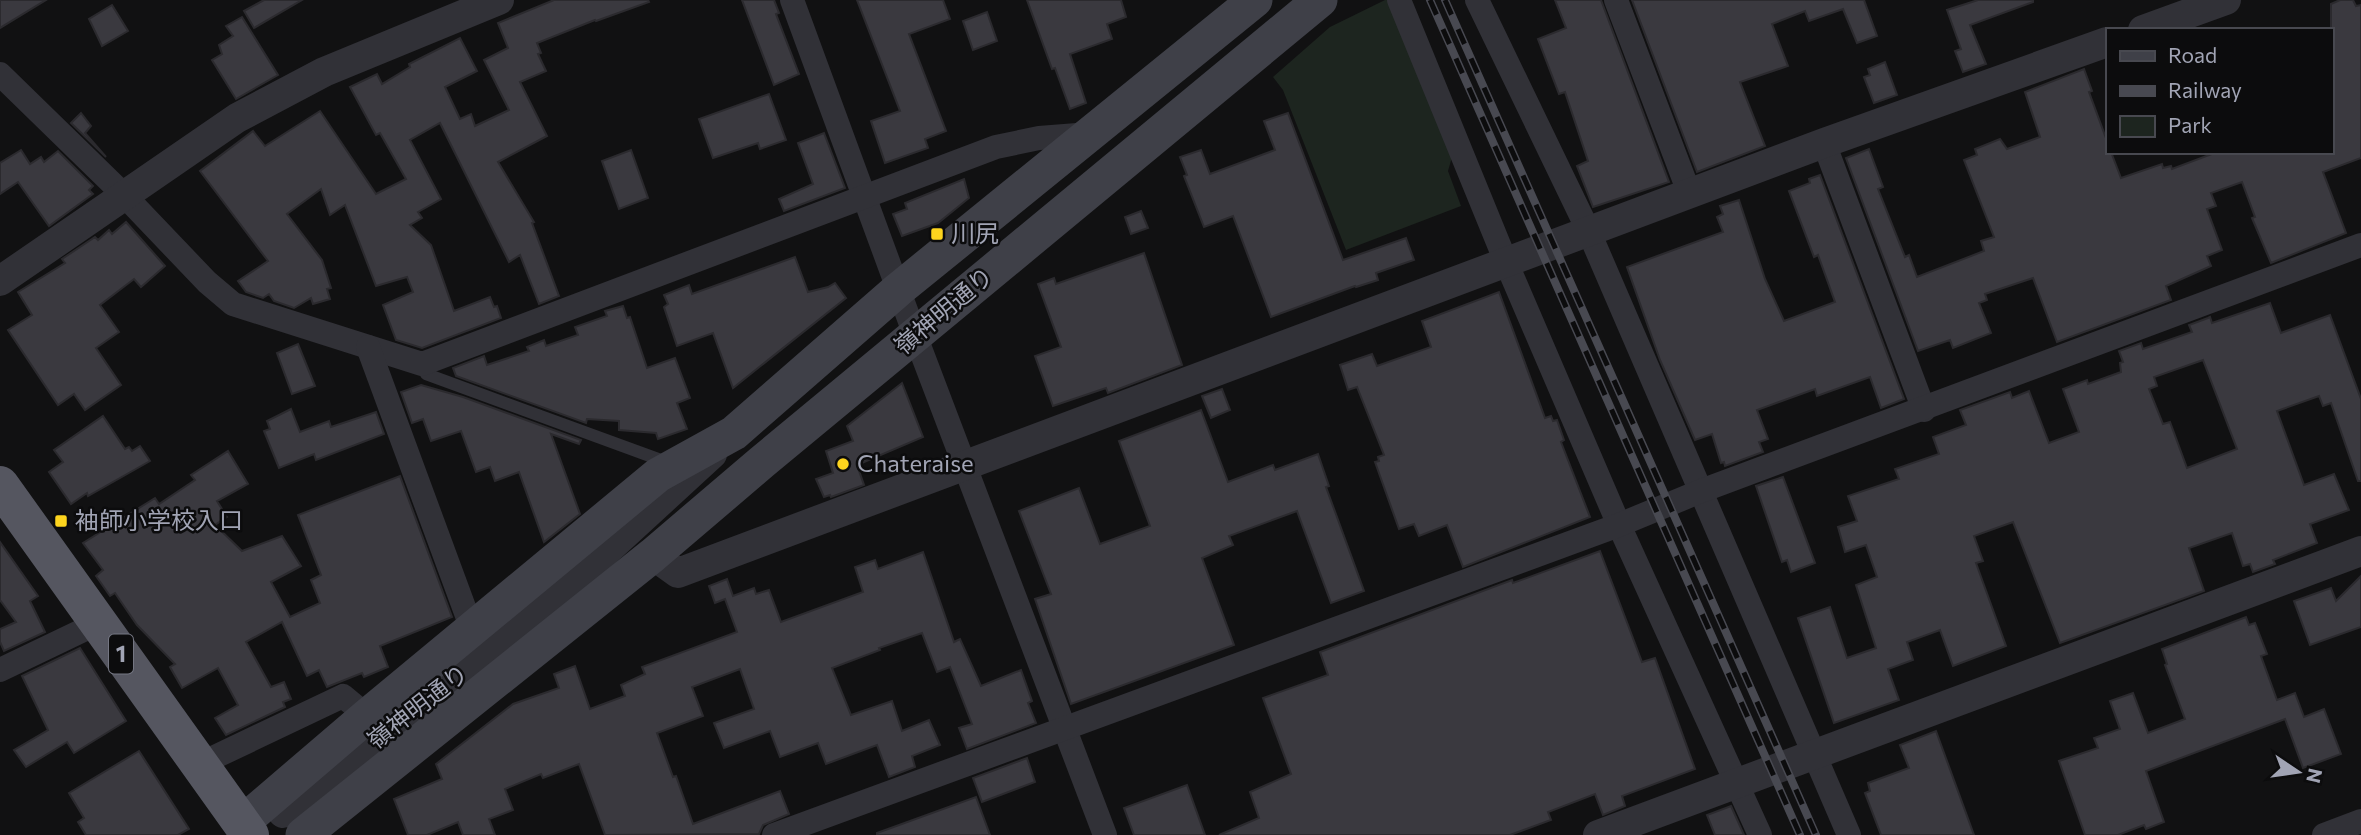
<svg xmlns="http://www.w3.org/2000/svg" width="2361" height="835" viewBox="0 0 2361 835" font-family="Commissioner,'Noto Sans JP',sans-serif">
<rect width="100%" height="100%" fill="#111112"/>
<polygon fill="#1d251f" points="1385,0 1388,0 1454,150 1448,171 1461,206 1346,250 1283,90 1273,77 1330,27"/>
<g fill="#3a393f" stroke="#2b2a2e" stroke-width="2" fill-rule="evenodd">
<polygon points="0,0 46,0 0,28"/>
<polygon points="264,0 302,0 254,28 244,11"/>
<polygon points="554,0 648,0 649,2 596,21 595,20 537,43 541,53 538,54 546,71 520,82 547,136 498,162 534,222 532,223 559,296 539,304 520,255 509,262 440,123 410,140 441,199 418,212 422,218 410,225 431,245 454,311 490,297 494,307 497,306 501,318 422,348 396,340 383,305 413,292 407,277 376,286 345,205 330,215 321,189 287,214 322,260 331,288 327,289 330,299 313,304 311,298 294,308 274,301 269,294 263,298 246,292 238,281 268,261 200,171 253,131 265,146 320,111 376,194 406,179 380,133 376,135 350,87 377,74 382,84 410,67 409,64 460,38 477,71 445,87 460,119 471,114 475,126 509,110 484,60 508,48 498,23"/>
<polygon points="742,0 774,0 779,13 776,14 799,74 774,85"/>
<polygon points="857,0 943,0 950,19 909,34 946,131 925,139 928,148 885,163 871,121 900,111"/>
<polygon points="1027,0 1121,0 1126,17 1107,24 1112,39 1070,54 1086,103 1070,109 1055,68 1052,69"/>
<polygon points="1555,0 1601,0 1669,182 1593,207 1577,166 1588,161 1565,92 1559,94 1538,39 1566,28"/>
<polygon points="1632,0 1864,0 1877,36 1857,43 1843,9 1809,21 1805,11 1772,24 1788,66 1740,82 1765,146 1697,172"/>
<polygon points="1978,0 2033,0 2033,2 1970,25 1986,64 1963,72 1955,51 1961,49 1947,10"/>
<polygon points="2340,0 2353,0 2356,6 2361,5 2361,158 2323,172 2346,233 2271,263 2252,218 2255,217 2242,182 2211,193 2216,206 2207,209 2222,250 2207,256 2211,266 2166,286 2171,300 2057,342 2033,278 1985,294 1987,300 1979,303 1991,333 1953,348 1950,340 1918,351 1846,158 1869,149 1883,187 1878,189 1905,257 1909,255 1917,277 1984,251 1981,241 1994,237 1964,160 1977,155 1975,149 2000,139 2007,149 2040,137 2025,92 2084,69 2092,91 2089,92 2107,141 2107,152 2111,152 2121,178 2162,164 2163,168 2171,166 2172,169 2217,152 2331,152 2331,4"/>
<polygon points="112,5 128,31 102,46 89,19"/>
<polygon points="987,12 997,41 973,50 963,21"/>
<polygon points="242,17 278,75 236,99 212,60 222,54 219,45 233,36 226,26"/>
<polygon points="1885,62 1897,95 1874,103 1864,77 1870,75 1868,69"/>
<polygon points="769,94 786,140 760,149 758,143 713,158 699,119"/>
<polygon points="81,113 91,126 85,133 106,157 71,123"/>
<polygon points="1288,113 1343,260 1406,238 1414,260 1376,273 1378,280 1356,287 1355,286 1271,317 1233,216 1204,227 1184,176 1187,175 1180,157 1201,150 1210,174 1275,150 1264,121"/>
<polygon points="824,133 845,188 784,211 779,199 813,184 798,143"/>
<polygon points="21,150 30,164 41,157 44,162 58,151 93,186 89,190 93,194 49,226 18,182 0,194 0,163"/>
<polygon points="631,150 648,198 619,209 602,161"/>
<polygon points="1820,175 1904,399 1881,408 1870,377 1817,396 1815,389 1757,410 1768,439 1759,442 1763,452 1725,466 1724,462 1721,463 1712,434 1695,440 1660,360 1627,267 1723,232 1717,217 1723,214 1720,206 1739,200 1765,279 1784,321 1835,302 1818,255 1814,257 1789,191 1810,183 1809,179"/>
<polygon points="964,179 969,198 938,223 902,236 893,214 907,209 905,203"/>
<polygon points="1141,211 1148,228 1131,234 1125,217"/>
<polygon points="126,222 165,266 141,287 134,279 100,305 119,332 96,348 121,385 85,410 74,394 58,405 8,330 32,315 18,292 65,263 62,259 95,237 98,240 109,230 112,234"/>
<polygon points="1144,253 1182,365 1108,393 1106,388 1053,406 1035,356 1061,347 1038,284 1054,278 1056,284"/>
<polygon points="795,257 808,292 828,287 835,283 846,298 733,388 713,333 677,346 664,307 668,304 664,295 689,285 692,294"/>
<polygon points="1499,292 1545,418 1551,416 1553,421 1557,420 1564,440 1561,442 1590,517 1463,567 1447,525 1419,536 1414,524 1399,529 1375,462 1379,461 1378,457 1384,455 1357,387 1348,390 1340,365 1372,354 1377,366 1431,347 1422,321"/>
<path d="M2270 303 2281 333 2330 315 2361 399V481H2358L2331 403 2323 406 2319 396 2277 411 2304 485 2334 474 2349 510 2310 524 2317 543 2273 560 2275 564 2253 572 2250 564 2243 566 2232 533 2189 548 2204 591 2060 643 2013 522 1974 536 1983 561 1976 563 2006 646 1953 666 1940 630 1907 642 1913 660 1888 669 1899 700 1834 723 1798 618 1830 607 1847 658 1876 648 1856 585 1877 577 1866 545 1845 552 1838 527 1857 521 1848 496 1899 479 1895 469 1939 454 1933 437 1966 425 1960 410 2010 392 2012 398 2029 391 2049 443 2079 432 2063 389 2087 380 2088 384 2121 372 2120 363 2123 362 2119 351 2141 343 2143 349 2192 332 2189 325 2208 318 2210 317 2212 323ZM2203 360 2237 449 2187 468 2170 422 2163 424 2149 389 2157 386 2154 377Z"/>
<polygon points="623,306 627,318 630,317 647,368 675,358 690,398 677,403 687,429 658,439 656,433 619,430 619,421 587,419 586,423 456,376 453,368 484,356 487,365 529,351 527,347 544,340 546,346 578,335 575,327 607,316 605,311"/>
<polygon points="298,344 315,386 292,394 277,353"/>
<polygon points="902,383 923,437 857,465 864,485 831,497 830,495 824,497 816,479 833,473 826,451 853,441 847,426"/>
<polygon points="421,385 463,397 581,440 579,444 551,434 580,514 544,542 519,472 495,481 490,467 476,472 461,431 431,441 423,419 412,423 401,392"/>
<polygon points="1222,389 1230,410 1211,418 1202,396"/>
<polygon points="291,409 300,432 329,421 331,427 376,412 384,434 316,460 314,454 279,468 264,431 270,429 267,421"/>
<polygon points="1201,410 1228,482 1273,465 1275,470 1318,454 1329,486 1326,487 1364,591 1331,603 1297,511 1229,536 1233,545 1202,558 1234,645 1071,704 1035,599 1051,594 1019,511 1079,488 1100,544 1150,526 1119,441"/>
<polygon points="103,416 125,449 129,447 132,451 140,446 150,461 88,496 87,493 71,504 49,472 63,462 54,450"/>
<polygon points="228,451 248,484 217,501 227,517 215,525 242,551 282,536 301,566 271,582 290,617 320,603 311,580 321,575 298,515 400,476 452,617 380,646 388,667 364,677 362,673 327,687 319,670 307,676 282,622 246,642 271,687 284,682 291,699 283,702 285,707 226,735 215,718 238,705 218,668 182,688 170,667 175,664 137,625 115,593 110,596 96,576 103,570 83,543 155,498 159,504 195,480 191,475"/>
<polygon points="1783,477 1815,563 1791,572 1787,560 1782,562 1756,486"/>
<polygon points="0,542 38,596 30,601 45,632 4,651 0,642 0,629 16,622 0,600"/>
<polygon points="1600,551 1642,662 1655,658 1695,769 1622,796 1625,806 1603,815 1595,794 1548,812 1551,820 1510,835 1219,835 1259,818 1250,792 1291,774 1263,698 1328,675 1320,652 1512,580 1513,583"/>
<polygon points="923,552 954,642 960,639 981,686 1021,670 1032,701 1028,703 1036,723 967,749 959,728 972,724 950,667 937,672 922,633 879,648 880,650 832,668 851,715 892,701 902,731 929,720 940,745 912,756 915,767 889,777 877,745 826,764 818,743 780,757 770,731 724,748 714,723 754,709 740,669 692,687 703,716 657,733 673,777 676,776 693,824 780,791 789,814 763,825 759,834 605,835 579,764 543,778 541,774 505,789 513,810 489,819 495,835 463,835 458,822 427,835 408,835 394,799 442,779 436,764 513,704 559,688 554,674 575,666 590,709 625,696 621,685 645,674 642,667 737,632 725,599 715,603 709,586 727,579 733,596 754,588 756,594 769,590 781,622 863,592 855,567 875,560 878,569"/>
<polygon points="2361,576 2361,627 2310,645 2294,601 2331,588 2336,601"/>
<polygon points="2246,617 2249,625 2255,623 2267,654 2261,656 2277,700 2295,693 2304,717 2324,709 2341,754 2303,768 2285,719 2146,771 2164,822 2146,829 2144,825 2118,835 2085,835 2059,761 2098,748 2094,738 2120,729 2110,701 2133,693 2148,733 2185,719 2165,665 2167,664 2162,649"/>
<polygon points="80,648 126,721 74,753 67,742 26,767 14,750 48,730 22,676"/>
<polygon points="1936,731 1974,835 1881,835 1865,793 1870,791 1868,783 1909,768 1900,745"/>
<polygon points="139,751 189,829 178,835 86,835 78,822 84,818 69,793"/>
<polygon points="1027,758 1035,782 982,802 973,778"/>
<polygon points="1187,785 1205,835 1134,835 1124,808"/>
<polygon points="976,797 990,835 877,835 877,833"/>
<polygon points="1731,806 1744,835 1715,835 1707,815"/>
</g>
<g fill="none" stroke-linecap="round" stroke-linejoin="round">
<polyline stroke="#313137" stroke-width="12" points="422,364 426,374 669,463"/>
<g stroke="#313137" stroke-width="24">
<polyline points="792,0 915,335 1105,835"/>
<polyline points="1399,0 1506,262 1619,525 1760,835"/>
<polyline points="1477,0 1589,232 1849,835"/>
<polyline points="1616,0 1690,195"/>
<polyline points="0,74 123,194 207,282 233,304 422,364 996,147 1039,138 1090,134"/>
<polyline points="1824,143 1924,410"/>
<polyline points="368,347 472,629"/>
<polyline points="0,670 98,623"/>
<polyline points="200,764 343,696 367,716"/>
<polyline points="774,835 1619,525 1701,491 2361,245"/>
<polyline points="2324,835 2361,821"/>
</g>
<g stroke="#313137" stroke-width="30">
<polyline points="2143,30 2226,0"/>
<polyline points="0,281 237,118 324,72 499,0"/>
<polyline points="653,555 678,573 1824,143 2107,42"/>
<polyline points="283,813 552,601 712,454"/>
<polyline points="1598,835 2361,551"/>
</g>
<g stroke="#3f4048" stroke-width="35">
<polyline points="242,823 367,716 658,475 734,433 899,289 1255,0"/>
<polyline points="303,835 653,555 762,462 1320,0"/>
</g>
<polyline stroke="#555660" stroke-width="38" points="0,485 250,835"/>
<defs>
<g id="rail">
<polyline points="1430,0 1800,835"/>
<polyline points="1445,0 1816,835"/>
</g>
</defs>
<use href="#rail" stroke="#484951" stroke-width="8"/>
<use href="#rail" stroke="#0c0c0d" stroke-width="5" stroke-dasharray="16" stroke-linecap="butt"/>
</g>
<g fill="#fdd41e" stroke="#0c0c0d" stroke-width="2.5">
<rect x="930" y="227" width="14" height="14" rx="3.5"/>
<circle cx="843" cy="464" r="7"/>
<rect x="54" y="514" width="14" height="14" rx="3.5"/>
</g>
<g text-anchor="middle" stroke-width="5" stroke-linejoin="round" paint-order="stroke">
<rect fill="#0c0c0d" stroke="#747682" stroke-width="2" x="109" y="634.5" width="24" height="39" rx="5"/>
<g font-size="23" font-weight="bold" fill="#a1a4b4">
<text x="121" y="662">1</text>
</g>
<g font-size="24" fill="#a1a4b4" stroke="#0c0c0d" text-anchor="start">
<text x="951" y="242">川尻</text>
<text x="857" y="472">Chateraise</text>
<text x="75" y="529">袖師小学校入口</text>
</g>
<g font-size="24" fill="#a1a4b4" stroke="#0c0c0d">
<text transform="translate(944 311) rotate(-40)" y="8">嶺神明通り</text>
<text transform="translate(418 707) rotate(-38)" y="8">嶺神明通り</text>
</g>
</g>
<rect x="2106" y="28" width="228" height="126" fill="#0c0c0d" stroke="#484950" stroke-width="2"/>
<rect x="2120" y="51" width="35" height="10" fill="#3f4048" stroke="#484950" stroke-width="2"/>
<text x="2168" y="63" font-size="21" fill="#a1a4b4">Road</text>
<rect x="2120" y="86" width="35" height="10" fill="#484951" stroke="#484950" stroke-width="2"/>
<text x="2168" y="98" font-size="21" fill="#a1a4b4">Railway</text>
<rect x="2120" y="116" width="35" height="21" fill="#1d251f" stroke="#484950" stroke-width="2"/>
<text x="2168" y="133" font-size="21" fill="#a1a4b4">Park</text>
<g transform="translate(2298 772) rotate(103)" stroke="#0c0c0d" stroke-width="5" paint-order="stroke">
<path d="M0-5L12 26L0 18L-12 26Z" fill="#a1a4b4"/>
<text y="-10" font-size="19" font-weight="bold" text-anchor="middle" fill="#a1a4b4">N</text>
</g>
</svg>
